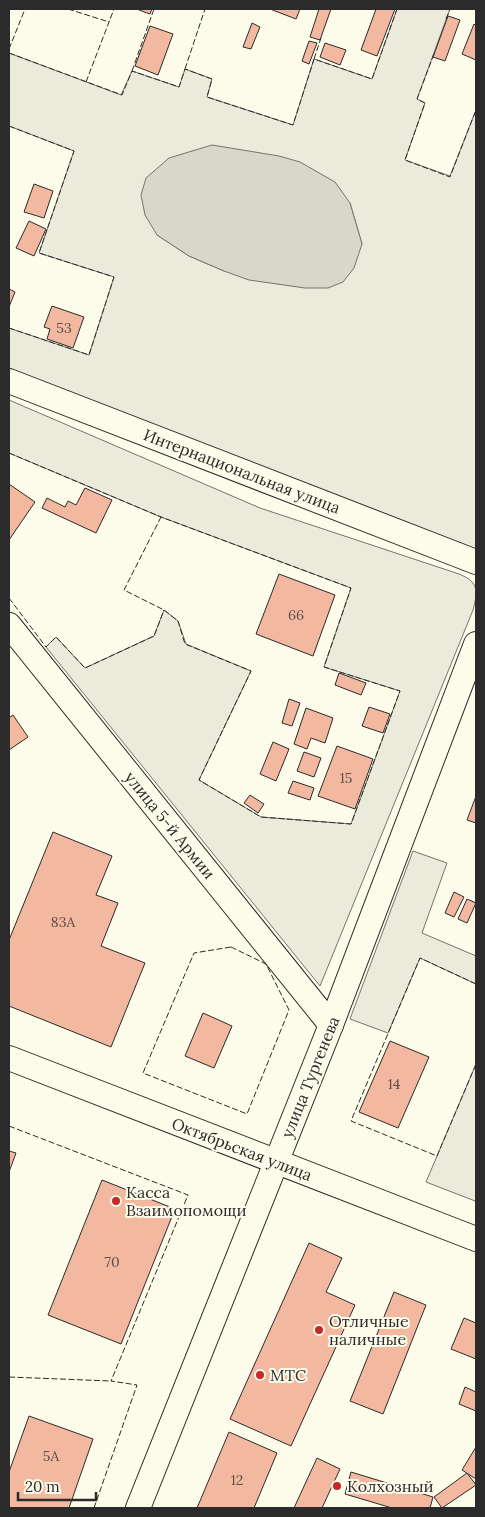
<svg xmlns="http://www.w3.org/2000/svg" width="485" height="1517" viewBox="0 0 485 1517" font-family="Lora,serif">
<rect width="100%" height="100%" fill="#fdfbea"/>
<g fill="#ecebdb" stroke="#74746e" fill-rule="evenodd">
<path d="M397 9H450L417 99 425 103 405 160 450 176 476 110V552L186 446 9 368V328L89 355 114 277 39 253 74 151 9 126V53L121 95 132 71 179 87 185 69 212 79 207 97 293 125 314 59 372 79ZM350 203 362 244 224 271 189 256 157 235Z"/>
<path d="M9 400 260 508 459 574C479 582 478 591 473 610L320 986 46 647 56 637 85 668 154 636 164 610 178 621 186 644 251 671 199 780 261 817 351 824 400 691 324 667 351 588 161 517 9 453Z"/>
<polygon points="413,851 447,863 422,933 476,956 476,984 420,958 388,1033 350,1019"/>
<polygon points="476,1064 476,1199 475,1201 426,1182"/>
</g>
<polygon fill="#d8d7c9" stroke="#74746e" points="212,145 279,156 300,162 335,182 350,203 362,244 354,268 343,282 328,288 305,288 249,280 224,271 189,256 157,235 145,215 141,195 146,178 169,158"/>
<g fill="#f2b8a0" stroke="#2b2b2b">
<polygon points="139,9 152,9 150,14 139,10"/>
<polygon points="270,9 300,9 296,19"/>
<polygon points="319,9 331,9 320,40 310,37"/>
<polygon points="376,9 395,9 377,56 361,50"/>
<polygon points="448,16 460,20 445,61 433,57"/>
<polygon points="252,23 260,27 251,49 243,47"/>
<polygon points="474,24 476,26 476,60 462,54"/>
<polygon points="150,26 173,34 158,75 135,66"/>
<polygon points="309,41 317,43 309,64 302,61"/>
<polygon points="325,43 346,50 340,65 320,57"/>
<polygon points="34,184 53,191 44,218 24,212"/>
<polygon points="29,221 46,229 34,256 16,248"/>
<polygon points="9,289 15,292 9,307"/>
<polygon points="52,306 84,317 73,348 47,339 50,329 44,327"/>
<polygon points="9,484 35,502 9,540"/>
<polygon points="85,488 112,500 96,533 42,508 47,498 65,507 68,501 76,505"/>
<polygon points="279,574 335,595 313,656 256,634"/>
<polygon points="339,673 366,683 361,695 335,685"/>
<polygon points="289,699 300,703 292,726 282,723"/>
<polygon points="369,707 390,714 383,733 362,726"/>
<polygon points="306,708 333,718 325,743 311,738 307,749 294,744"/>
<polygon points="13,715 28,737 9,750 9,718"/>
<polygon points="273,742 289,749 276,781 260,774"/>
<polygon points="337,746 373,759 355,809 318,796"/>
<polygon points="304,752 321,758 314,777 297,771"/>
<polygon points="293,781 314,788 310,800 288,793"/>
<polygon points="250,795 264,804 258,813 244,803"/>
<polygon points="476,796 476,823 467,820"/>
<polygon points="53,832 112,856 96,895 118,903 101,946 145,963 111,1047 9,1006 9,940"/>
<polygon points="454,892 464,897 454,917 445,913"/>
<polygon points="467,899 476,903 467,923 458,919"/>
<polygon points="203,1013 232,1026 214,1068 185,1056"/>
<polygon points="390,1041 429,1057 398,1128 359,1112"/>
<polygon points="9,1151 16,1153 9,1172"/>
<polygon points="102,1180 175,1209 121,1344 48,1315"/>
<polygon points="309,1243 342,1258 326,1292 355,1305 291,1446 230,1419"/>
<polygon points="394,1292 426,1305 383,1414 350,1401"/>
<polygon points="464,1318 476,1323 476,1359 451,1349"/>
<polygon points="465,1387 476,1392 476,1411 459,1404"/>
<polygon points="29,1416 93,1439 69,1508 9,1508 9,1472"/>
<polygon points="229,1432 277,1453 254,1508 197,1508"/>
<polygon points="476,1447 476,1479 462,1470"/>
<polygon points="317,1458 340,1469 322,1508 294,1508"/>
<polygon points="351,1472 433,1497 430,1508 392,1508 345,1494"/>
<polygon points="467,1473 476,1485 442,1508 434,1497"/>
</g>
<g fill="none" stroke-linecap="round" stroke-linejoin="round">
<defs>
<g id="street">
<polyline points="9,381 476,562"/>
<polyline points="9,625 331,1025"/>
<polyline points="9,1058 476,1239"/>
<polyline points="138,1508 331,1025 476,644"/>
</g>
</defs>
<use href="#street" stroke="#2b2b2b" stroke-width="26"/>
<use href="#street" stroke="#fdfbea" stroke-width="24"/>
<g stroke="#2b2b2b" stroke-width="1" stroke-dasharray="6 2.5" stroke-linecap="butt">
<polyline points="68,9 109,22"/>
<polyline points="446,19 450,9"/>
<polyline points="9,49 25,9"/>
<polyline points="9,53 122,95 132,71 179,87 185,69 212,79 207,97 293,125 314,59 372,79 397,9"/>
<polyline points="434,54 417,99 425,103 405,160 450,177 476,110"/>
<polyline points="314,59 321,38"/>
<polyline points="185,69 205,9"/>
<polyline points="132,71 154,9"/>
<polyline points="86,82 114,9"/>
<polyline points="9,126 74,151 39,253 114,277 89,355 9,328"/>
<polyline points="9,453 161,517 351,588 324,667 400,691 351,824 261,817 199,780 251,671 185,644 178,621 164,610 124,590 161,517"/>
<polyline points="9,598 46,647 56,637 85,668 154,636 164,610"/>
<polygon points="231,947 266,964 289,1010 247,1114 143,1073 194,953"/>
<polyline points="476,984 420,958 351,1121 437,1156 476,1064"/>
<polyline points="9,1126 188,1195 111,1381 137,1385 94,1508"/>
<polyline points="9,1377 111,1381"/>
</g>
</g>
<g fill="#c62828" stroke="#fdfbea" stroke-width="2">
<circle cx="116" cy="1201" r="5"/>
<circle cx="319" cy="1330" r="5"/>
<circle cx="260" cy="1375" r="5"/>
<circle cx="337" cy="1486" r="5"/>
</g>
<g text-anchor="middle" stroke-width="4" stroke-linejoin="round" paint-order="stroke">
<g font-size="14" fill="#5d4e48">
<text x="64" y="333">53</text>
<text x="296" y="620">66</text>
<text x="346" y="783">15</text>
<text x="63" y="927">83А</text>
<text x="394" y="1089">14</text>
<text x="112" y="1267">70</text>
<text x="51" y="1461">5А</text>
<text x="237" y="1485">12</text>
</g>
<g font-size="16" fill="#2b2b2b" stroke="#fdfbea">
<text transform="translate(242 471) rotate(21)" y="6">Интернациональная улица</text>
<text transform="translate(170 825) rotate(51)" y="6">улица 5-й Армии</text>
<text transform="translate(310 1077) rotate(-68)" y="6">улица Тургенева</text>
<text transform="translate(242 1149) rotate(21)" y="6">Октябрьская улица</text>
</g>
<g font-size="16" fill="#2b2b2b" stroke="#fdfbea" text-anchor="start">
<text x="126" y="1198">Касса<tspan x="126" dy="18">Взаимопомощи</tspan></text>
<text x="329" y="1327">Отличные<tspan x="329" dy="18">наличные</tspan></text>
<text x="270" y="1381">МТС</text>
<text x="347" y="1492">Колхозный</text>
</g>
</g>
<rect width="485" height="1517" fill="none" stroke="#2b2b2b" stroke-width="20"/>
<path d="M18 1492v8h78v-8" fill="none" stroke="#2b2b2b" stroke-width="2.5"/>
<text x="25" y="1492" font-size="15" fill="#2b2b2b" stroke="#fdfbea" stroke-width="4" paint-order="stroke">20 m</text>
</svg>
